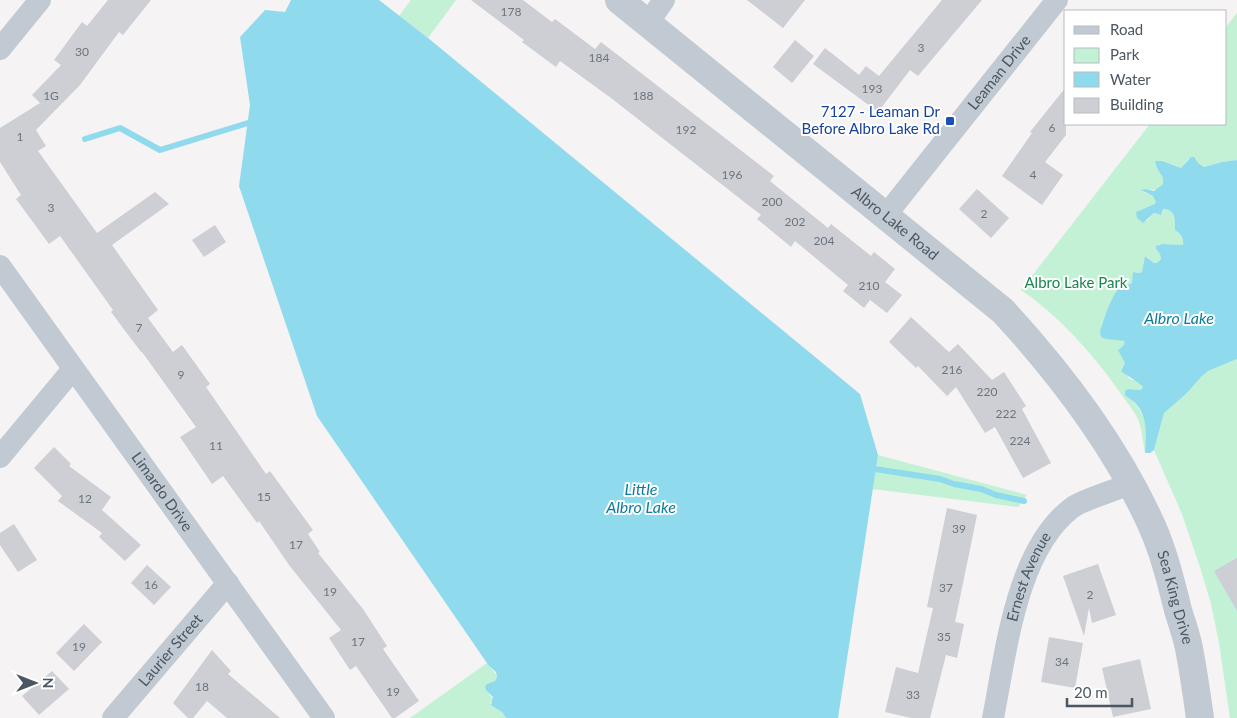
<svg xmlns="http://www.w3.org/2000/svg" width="1237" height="718" viewBox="0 0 1237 718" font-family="Lato,sans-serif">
<rect width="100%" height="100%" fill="#f5f3f3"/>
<g fill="#c3f1d5">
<polygon points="411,0 456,0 428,38 399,16"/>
<path d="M1237 13V160L1222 162 1204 167 1200 166 1196 159H1188L1181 168 1170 164 1157 168 1163 178V184L1156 190 1146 189 1143 192 1153 196 1156 199V204L1136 212 1147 221 1154 213 1160 215 1162 214 1163 208C1176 209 1175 220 1175 230 1181 234 1184 238 1183 245L1159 244 1156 249 1160 254 1161 259 1157 263H1154L1146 256 1145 257 1142 272 1139 273 1134 272 1132 283 1122 286 1108 309 1101 326 1125 341 1123 346 1119 349 1125 363 1121 370 1130 379 1139 382 1143 387 1141 390 1128 389 1127 397C1148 411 1147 430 1145 453 1143 442 1142 429 1138 419 1133 409 1125 400 1119 391 1094 355 1057 314 1021 290L1150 124H1226V27Z"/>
<polygon points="1237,359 1237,718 1230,718 1219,643 1211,604 1200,567 1182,514 1154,450 1164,413 1186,394 1201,377 1208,371"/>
<polygon points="878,455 1027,495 1018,507 872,489"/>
<path d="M487 663C490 669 495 671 497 677L495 681 487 684 489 694 493 699 490 703 502 712 506 718H410Z"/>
</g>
<g fill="#90daee">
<polygon points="291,0 379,0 428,38 860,394 878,455 838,718 506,718 502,712 491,705 493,697 486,690 485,687 487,684 495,681 497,677 496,672 489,666 317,416 239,186 250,105 240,37 265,10 285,12"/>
<path d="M1191 157H1194L1199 164 1204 167 1222 162 1237 160V359L1208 371 1201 377 1186 394 1164 413 1154 450 1150 453H1145C1146 438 1148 418 1137 405 1134 401 1129 399 1125 395V391L1128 389 1141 390 1143 387C1138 381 1128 377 1121 371L1125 363 1118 350 1123 346 1125 341 1106 339 1101 337 1100 332C1102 323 1113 292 1120 287 1123 285 1128 285 1132 283L1133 272 1139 273 1142 272 1145 256 1154 263H1157L1161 259 1160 254 1156 249V246L1162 244 1183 245C1184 238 1181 234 1175 230 1175 220 1176 209 1163 209L1161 215 1154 213 1143 223 1137 218 1136 212 1155 204 1156 202 1153 196 1141 190 1146 189 1154 191 1163 184V178L1157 168 1155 161H1162L1181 168Z"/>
</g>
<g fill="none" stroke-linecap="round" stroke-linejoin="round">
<g stroke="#90daee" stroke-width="6">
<polyline points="85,139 120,128 160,150 248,123"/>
<polyline points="875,469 940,479 954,484 981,489 996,495 1024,501"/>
</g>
</g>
<g fill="#cdcfd5">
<polygon points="108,0 151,0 123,35 119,32 80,85 36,130 46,146 38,151 97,233 155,192 169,204 112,245 158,310 148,318 173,352 182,345 210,384 206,387 266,474 270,471 313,530 308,534 320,552 318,553 363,609 387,646 383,649 419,701 395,718 392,718 356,666 350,670 329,638 341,630 289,565 259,521 257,523 223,476 212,484 180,437 196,427 142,352 141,352 111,312 113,310 60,236 49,244 16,199 21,195 0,162 0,128 40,103 32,95 61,65 54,60 82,22 87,26"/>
<polygon points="471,0 523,0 552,22 555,19 595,49 601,42 774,176 770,181 828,228 831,224 871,256 874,252 895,269 885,282 902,295 887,313 870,300 864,308 843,291 848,285 795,241 791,247 757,219 761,215 611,98 560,61 556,67 522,42 524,40"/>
<polygon points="747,0 805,0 783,28"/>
<polygon points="942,0 982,0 918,76 910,70 878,112 813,64 825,48 859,75 866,66 879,76"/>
<polygon points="795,40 814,56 792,83 773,67"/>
<polygon points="1066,87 1066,135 1045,162 1063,175 1042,205 1002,176 1032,133 1030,132"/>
<polygon points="977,189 1009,218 991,238 959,209"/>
<polygon points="215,225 226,242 204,257 192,240"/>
<polygon points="911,317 949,352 958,344 992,380 1004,372 1026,406 1022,409 1051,463 1023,478 995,427 985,433 956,387 947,396 918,366 916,368 889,342"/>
<polygon points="54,447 71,464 69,466 111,497 102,510 141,545 125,561 99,537 102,533 58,501 62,496 34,468"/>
<polygon points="947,508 977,515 955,622 964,624 957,658 946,655 930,718 911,718 885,712 896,667 918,673 933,608 927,607"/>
<polygon points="14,524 37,560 18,572 0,545 0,533"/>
<polygon points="1237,558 1237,611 1214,571"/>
<polygon points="1098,564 1116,615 1092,623 1089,608 1084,636 1063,576"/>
<polygon points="147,565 171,587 154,605 131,583"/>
<polygon points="84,624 102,642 74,671 56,653"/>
<polygon points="1049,637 1083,643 1075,688 1041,682"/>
<polygon points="212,650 231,671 228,674 280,718 227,718 207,701 193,718 188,718 173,703"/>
<polygon points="1140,659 1151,709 1113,717 1102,668"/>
<polygon points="52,671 69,689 39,715 22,696"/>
</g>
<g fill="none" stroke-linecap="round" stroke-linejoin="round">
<g stroke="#c1cad2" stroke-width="22">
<polyline points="648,23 664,0"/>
<polyline points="0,49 40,0"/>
<path id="s1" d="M886 215 1057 0"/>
<path id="s2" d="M0 266 324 718"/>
<polyline points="0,457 73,369"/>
<path id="s3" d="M113 718 228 583"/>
<path id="s4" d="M993 718C1006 653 1016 549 1073 507 1085 499 1116 490 1130 484"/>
</g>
<path stroke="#c1cad2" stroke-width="28" id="s5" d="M619 0 1003 311C1061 374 1117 448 1152 526 1164 553 1171 582 1178 610 1182 624 1188 639 1190 654 1194 675 1197 697 1200 718"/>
</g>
<rect fill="#1a4fb4" stroke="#fff" stroke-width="2" x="945" y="116" width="10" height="10" rx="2.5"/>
<g text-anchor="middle" stroke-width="4" stroke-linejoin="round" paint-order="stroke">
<g font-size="12" fill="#6b747e">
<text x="511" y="16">178</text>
<text x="921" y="52">3</text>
<text x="82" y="56">30</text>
<text x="599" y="62">184</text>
<text x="872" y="93">193</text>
<text x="51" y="100">1G</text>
<text x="643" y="100">188</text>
<text x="1052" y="132">6</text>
<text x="686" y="134">192</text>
<text x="20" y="141">1</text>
<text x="732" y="179">196</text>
<text x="1033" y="179">4</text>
<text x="772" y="206">200</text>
<text x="51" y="212">3</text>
<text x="984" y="218">2</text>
<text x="795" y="226">202</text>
<text x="824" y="245">204</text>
<text x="869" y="290">210</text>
<text x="139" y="332">7</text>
<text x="952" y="374">216</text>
<text x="181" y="379">9</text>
<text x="987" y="396">220</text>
<text x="1006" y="418">222</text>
<text x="1020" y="445">224</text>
<text x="216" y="450">11</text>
<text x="264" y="501">15</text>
<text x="85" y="503">12</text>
<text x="959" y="533">39</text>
<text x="296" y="549">17</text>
<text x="151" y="589">16</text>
<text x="946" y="592">37</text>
<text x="330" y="596">19</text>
<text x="1090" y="599">2</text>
<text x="944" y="641">35</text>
<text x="358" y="646">17</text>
<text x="79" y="651">19</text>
<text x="1062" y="666">34</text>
<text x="202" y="691">18</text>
<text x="393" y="696">19</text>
<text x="913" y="699">33</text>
</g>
<g font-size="15" fill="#4a5661" stroke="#fff">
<text dy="5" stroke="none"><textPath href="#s1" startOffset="182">Leaman Drive</textPath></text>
<text dy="5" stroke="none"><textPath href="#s5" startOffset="355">Albro Lake Road</textPath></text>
<text dy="5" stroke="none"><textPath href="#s2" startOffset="278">Limardo Drive</textPath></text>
<text dy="5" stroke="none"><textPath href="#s4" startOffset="146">Ernest Avenue</textPath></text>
<text dy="5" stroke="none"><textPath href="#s5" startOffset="832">Sea King Drive</textPath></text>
<text dy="5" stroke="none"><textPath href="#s3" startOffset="89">Laurier Street</textPath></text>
</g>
<g font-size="15" fill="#164399" stroke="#fff" text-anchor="end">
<text x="940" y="117">7127 - Leaman Dr<tspan x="940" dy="17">Before Albro Lake Rd</tspan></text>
</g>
<g font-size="15" fill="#17864f" stroke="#fff">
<text x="1076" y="288">Albro Lake Park</text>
</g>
<g font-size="16" font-style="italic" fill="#0c7c9b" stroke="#fff">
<text x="1179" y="324">Albro Lake</text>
<text x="641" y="495">Little<tspan x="641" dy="18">Albro Lake</tspan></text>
</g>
</g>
<rect x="1064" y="10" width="162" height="115" fill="#ffffff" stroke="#b7bbc0"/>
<rect x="1074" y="26" width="25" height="8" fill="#c1cad2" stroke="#b7bbc0"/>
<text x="1110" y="35" font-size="15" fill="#4a5661">Road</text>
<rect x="1074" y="48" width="25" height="15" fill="#c3f1d5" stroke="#b7bbc0"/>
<text x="1110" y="60" font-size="15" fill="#4a5661">Park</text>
<rect x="1074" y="72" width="25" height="15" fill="#90daee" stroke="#b7bbc0"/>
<text x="1110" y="85" font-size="15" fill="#4a5661">Water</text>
<rect x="1074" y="98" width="25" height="15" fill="#cdcfd5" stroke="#b7bbc0"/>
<text x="1110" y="110" font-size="15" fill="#4a5661">Building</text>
<g transform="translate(35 683) rotate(90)" stroke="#ffffff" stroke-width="4" paint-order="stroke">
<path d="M0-4L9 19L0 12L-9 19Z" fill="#4a5661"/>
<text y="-8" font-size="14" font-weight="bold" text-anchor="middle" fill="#4a5661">N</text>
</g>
<path d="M1067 698v8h65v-8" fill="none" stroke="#4a5661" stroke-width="2.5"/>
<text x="1074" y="698" font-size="15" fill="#4a5661" stroke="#ffffff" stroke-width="4" paint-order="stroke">20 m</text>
</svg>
